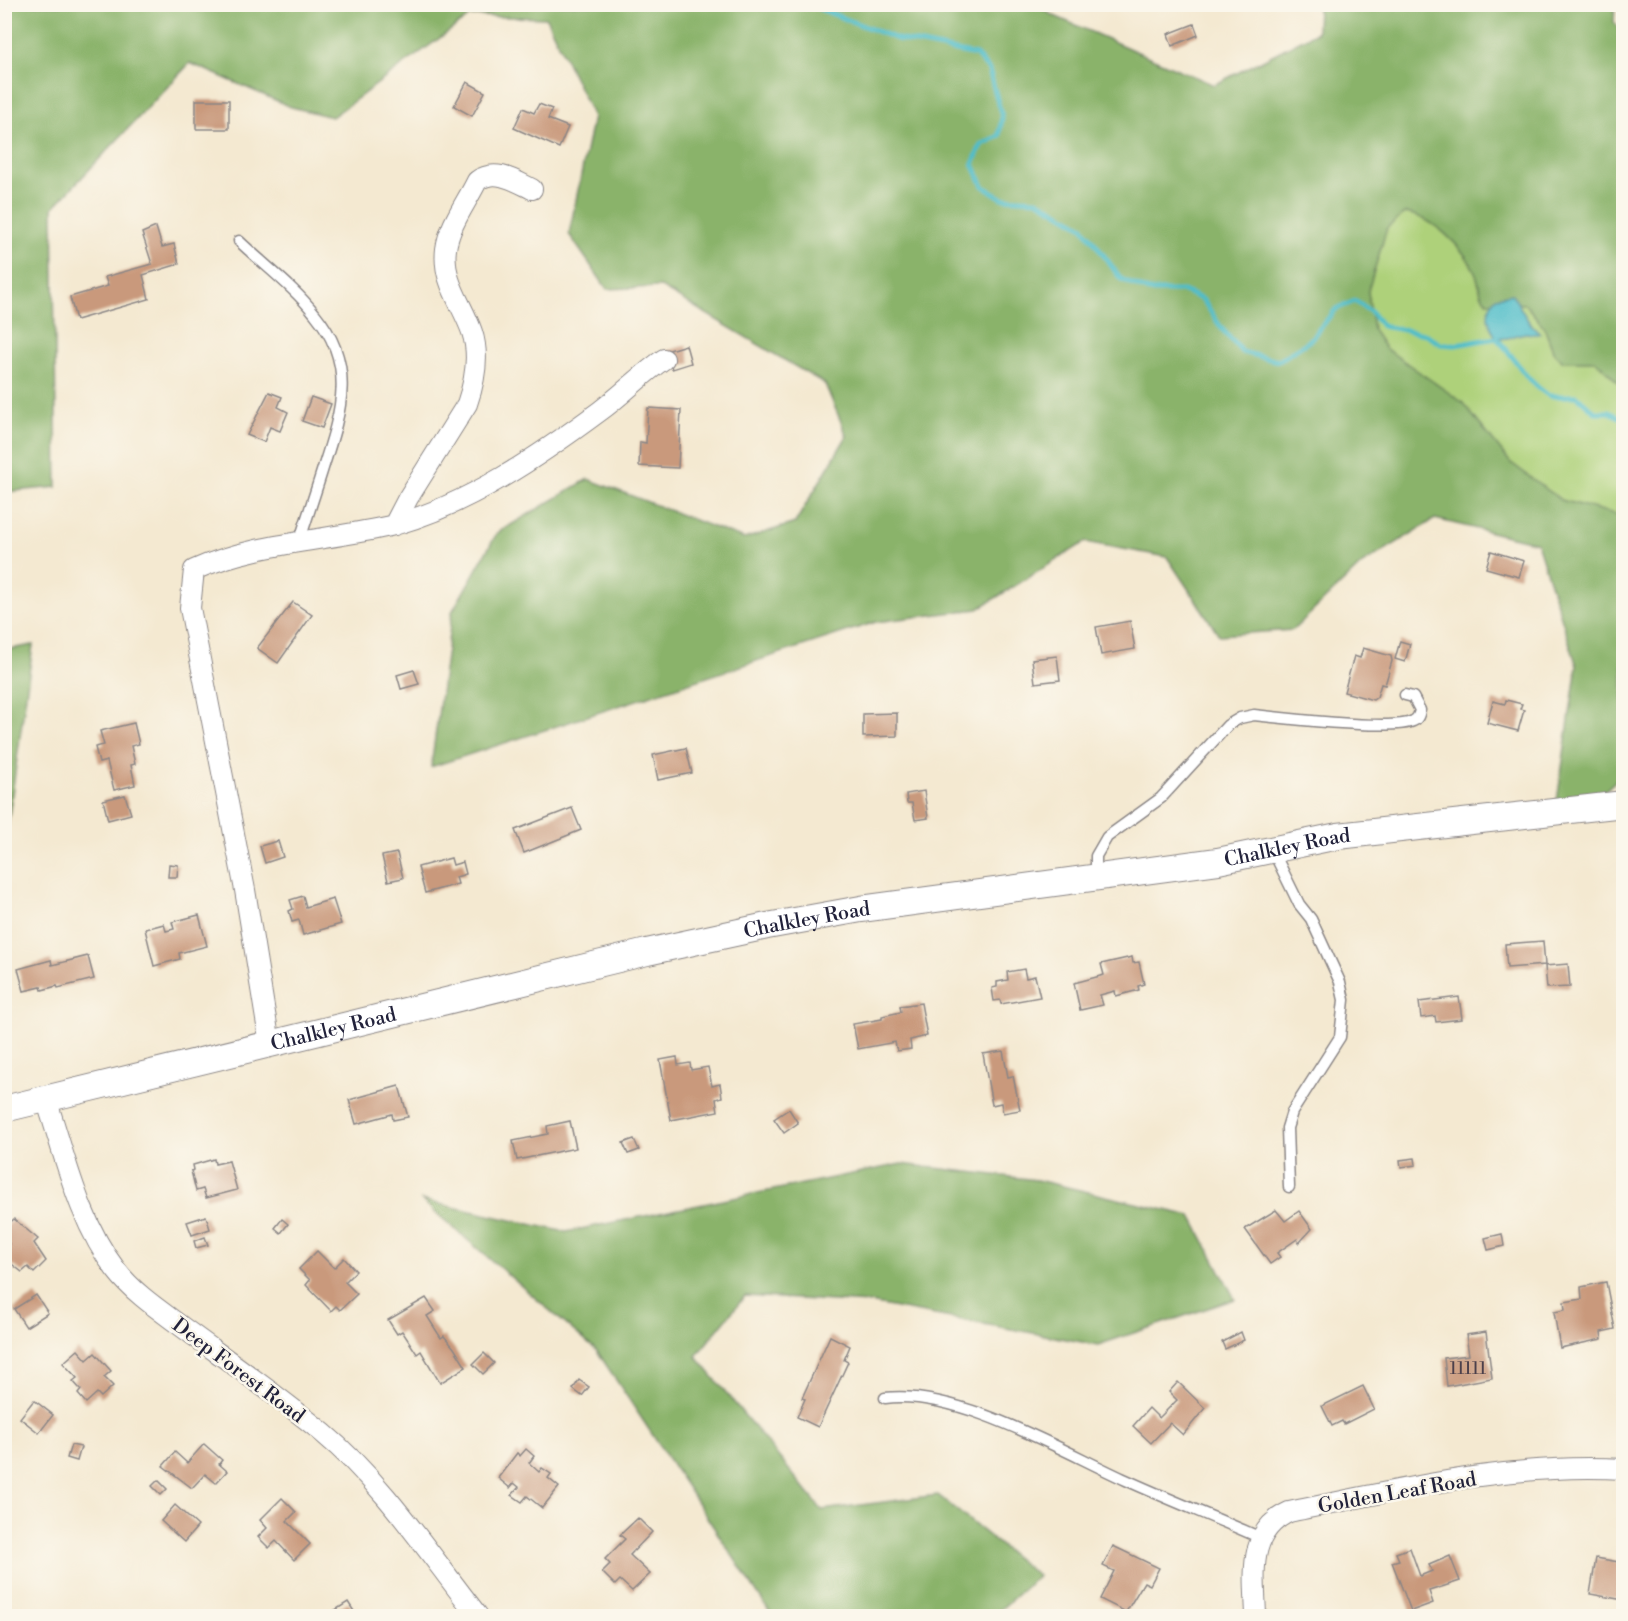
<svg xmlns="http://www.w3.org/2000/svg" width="1628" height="1621" viewBox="0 0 1628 1621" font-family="'Libre Bodoni',serif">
<rect width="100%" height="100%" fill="#fbf7ec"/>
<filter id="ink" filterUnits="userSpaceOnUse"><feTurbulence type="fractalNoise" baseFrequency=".0167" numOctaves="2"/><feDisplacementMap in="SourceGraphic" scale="12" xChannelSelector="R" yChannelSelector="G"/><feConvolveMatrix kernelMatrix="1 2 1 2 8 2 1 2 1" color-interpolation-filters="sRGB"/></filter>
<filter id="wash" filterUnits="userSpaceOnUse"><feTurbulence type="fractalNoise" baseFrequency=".008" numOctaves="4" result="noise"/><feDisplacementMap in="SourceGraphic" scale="24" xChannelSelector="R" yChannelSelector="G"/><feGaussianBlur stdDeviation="1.35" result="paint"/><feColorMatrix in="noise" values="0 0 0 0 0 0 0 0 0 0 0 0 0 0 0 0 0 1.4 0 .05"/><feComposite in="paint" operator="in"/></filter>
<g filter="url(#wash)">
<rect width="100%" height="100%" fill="#f4e9d1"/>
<polygon fill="#aed17a" stroke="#687a5a" stroke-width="1.5" points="1380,173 1623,344 1623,536 1575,517 1415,408 1357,328"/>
<g fill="#8ab36a" stroke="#566a52" stroke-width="1.5">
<path d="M5 5H1038L1052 15 1214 85 1317 32 1318 5H1615L1614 22 1624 36 1623 387 1596 361H1562L1553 351 1544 327 1525 304 1487 302C1478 294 1480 283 1475 272 1463 247 1433 217 1405 213L1387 228 1368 291 1373 330 1385 348 1462 402 1510 462 1561 500 1623 516V774L1598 797 1557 801 1577 666 1537 543 1435 519 1362 564 1293 630 1219 635 1167 557 1085 542 978 609 876 622 431 767 452 612 497 533 588 479 744 539 795 523 847 436 825 384 661 287 607 289 569 234 593 117 546 18 470 16 332 117 291 107 190 63 53 208 57 487 5 492Z"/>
<polygon points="33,645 5,844 5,650"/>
<polygon points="901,1164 1037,1180 1191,1216 1235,1299 1098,1345 870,1303 745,1296 696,1356 822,1510 938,1495 1038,1576 993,1616 775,1616 771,1614 597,1351 421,1200 566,1232"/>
</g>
<path fill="#50bdc9" stroke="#397082" stroke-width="1.5" d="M1512 294 1529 322 1540 333C1534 336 1532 333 1526 333 1513 334 1514 340 1496 338 1487 321 1484 313 1496 297Z"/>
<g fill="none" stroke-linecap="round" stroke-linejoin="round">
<path stroke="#50bdc9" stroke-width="5" d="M816 4 820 9 897 39 976 55 989 70 1002 117 999 136 981 145 973 164 983 186 1002 198 1037 200 1083 227 1121 279 1148 291H1184L1203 300 1222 329 1242 352 1278 361 1309 341 1336 309 1355 301 1371 312 1382 326 1426 334 1440 344 1455 345 1496 338C1517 358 1522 378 1549 396H1577L1595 412H1609L1624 419"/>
</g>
<g id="blocks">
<g fill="#c9997c">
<polygon points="1194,24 1198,35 1172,46 1168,34"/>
<polygon points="467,82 485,92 472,116 454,106"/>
<rect x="196" y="100" width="33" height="29"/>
<polygon points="539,104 552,109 548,119 568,127 559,148 514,128 523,108 534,113"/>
<polygon points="156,227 162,247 174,244 179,264 143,275 149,299 76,320 70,297 108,286 105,277 152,264 142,233"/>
<polygon points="686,345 691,363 672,369 666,351"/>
<polygon points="269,392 282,397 278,407 288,412 280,431 270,427 264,442 247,435"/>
<polygon points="311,397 331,404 322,428 302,421"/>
<polygon points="648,408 681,410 678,468 639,466 640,442 646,443"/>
<polygon points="1491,551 1524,561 1519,577 1486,568"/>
<polygon points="293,602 312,615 278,663 257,648"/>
<polygon points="1130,621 1135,649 1101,655 1096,627"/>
<polygon points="1400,641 1410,644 1405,662 1395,659"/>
<polygon points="1363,648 1391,656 1392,661 1385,685 1381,684 1377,697 1373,700 1344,692 1354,656 1360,658"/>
<polygon points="1057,656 1060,680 1035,683 1032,659"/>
<polygon points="414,670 419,684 401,689 397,675"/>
<polygon points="1506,700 1522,704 1520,709 1524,710 1518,731 1487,723 1493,701 1505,704"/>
<polygon points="897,713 897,736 863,737 863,714"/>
<polygon points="134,723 139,744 131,746 135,764 131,765 135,785 114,790 107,761 99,763 95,747 104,745 100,731"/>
<polygon points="686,748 692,773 658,780 653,755"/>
<polygon points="924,791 928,818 915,820 912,803 907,803 906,794"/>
<polygon points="125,795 131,814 108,820 103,800"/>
<polygon points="572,808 581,830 524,853 515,830"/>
<polygon points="278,841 283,857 265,863 260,846"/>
<polygon points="397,853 403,878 388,881 382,856"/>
<polygon points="451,858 453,865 463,862 466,874 456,877 458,884 425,893 418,867"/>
<polygon points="169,864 178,865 177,877 168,877"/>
<polygon points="303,896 306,907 333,899 341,924 303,935 299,920 292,922 289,911 293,909 290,900"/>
<polygon points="199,915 207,946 179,953 180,959 154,966 145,929 164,924 166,931 174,929 172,922"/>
<polygon points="1543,941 1545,965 1507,968 1505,944"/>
<polygon points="88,956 94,979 58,988 57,986 42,990 41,987 24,991 18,969 51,960 52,965"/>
<polygon points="1132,957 1133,963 1139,962 1144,984 1138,986 1139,990 1116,996 1115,991 1100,995 1103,1005 1080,1010 1074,983 1104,975 1101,964"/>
<polygon points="1568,964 1570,987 1547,988 1545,966"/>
<polygon points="1024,969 1026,978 1035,976 1040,997 1001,1004 1000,1000 994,1001 992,988 997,987 997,982 1008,980 1007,972"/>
<polygon points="1459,997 1462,1019 1436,1022 1435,1016 1421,1018 1419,1002"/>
<polygon points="921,1003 927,1036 910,1040 911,1049 897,1051 895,1042 858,1049 853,1024 882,1019 882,1016 901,1012 900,1006"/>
<polygon points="1003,1051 1008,1077 1013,1076 1020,1110 1003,1113 1001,1103 992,1105 983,1054"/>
<polygon points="677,1057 678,1065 690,1063 691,1070 708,1067 712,1086 720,1084 722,1097 716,1099 718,1111 671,1120 660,1060"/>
<polygon points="399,1086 408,1117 393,1120 392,1114 356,1124 349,1100"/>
<polygon points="789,1109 798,1123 784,1133 774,1119"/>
<polygon points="570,1121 576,1148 517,1160 513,1141 548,1134 547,1126"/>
<polygon points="634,1139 639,1150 628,1154 623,1143"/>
<polygon points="1415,1158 1416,1165 1401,1167 1400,1160"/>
<polygon points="214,1159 215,1164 229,1161 237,1190 206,1198 203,1189 196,1191 191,1171 194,1170 193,1165"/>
<polygon points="1276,1210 1285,1221 1299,1211 1312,1229 1299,1243 1297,1239 1277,1253 1280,1257 1270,1264 1245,1229"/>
<polygon points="206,1216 210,1229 192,1235 187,1222"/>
<polygon points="14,1219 38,1239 34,1243 46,1261 34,1273 28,1267 22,1272 4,1258 4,1248 9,1244 4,1239 4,1228"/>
<polygon points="282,1219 288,1224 281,1233 275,1228"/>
<polygon points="1502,1234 1504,1246 1488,1250 1485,1238"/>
<polygon points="205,1237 208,1245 196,1248 194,1241"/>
<polygon points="317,1251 334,1268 344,1258 356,1271 345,1282 357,1294 340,1310 336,1306 331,1311 306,1285 310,1280 299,1269"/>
<polygon points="1606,1282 1615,1329 1601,1332 1602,1339 1560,1348 1554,1312 1565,1310 1564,1302 1582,1299 1581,1287"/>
<polygon points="36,1295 48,1313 26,1327 14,1309"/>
<polygon points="426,1298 435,1311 427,1316 441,1338 444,1336 454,1348 466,1367 440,1383 421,1351 417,1354 402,1331 397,1334 388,1320"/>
<polygon points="1241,1332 1244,1340 1225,1349 1222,1342"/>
<polygon points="1486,1332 1492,1378 1447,1386 1444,1358 1469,1355 1466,1335"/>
<polygon points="830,1336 850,1346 844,1360 848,1362 818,1427 797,1417 805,1399 802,1398"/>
<polygon points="78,1350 87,1360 95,1353 111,1371 104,1377 113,1386 101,1397 97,1393 86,1403 78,1394 81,1390 73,1381 77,1378 63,1363"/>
<polygon points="484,1353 494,1363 483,1374 473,1364"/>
<polygon points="579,1380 589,1387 582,1396 573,1389"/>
<polygon points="1178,1382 1205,1408 1183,1435 1170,1423 1151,1443 1133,1426 1149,1408 1159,1418 1177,1400 1169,1392"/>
<polygon points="1363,1386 1374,1409 1344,1424 1342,1421 1332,1426 1322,1406"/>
<polygon points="34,1400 53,1415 39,1433 20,1418"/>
<polygon points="204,1444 222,1460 219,1464 227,1471 216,1483 205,1474 192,1488 163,1466 175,1452 187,1463"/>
<polygon points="71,1445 81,1447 77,1461 67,1458"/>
<polygon points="526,1449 534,1456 529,1463 539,1472 542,1468 551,1474 548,1478 559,1487 542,1508 527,1496 522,1502 512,1495 519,1487 514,1483 510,1488 498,1478 517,1453 520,1456"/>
<polygon points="158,1480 167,1489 161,1495 152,1486"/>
<polygon points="282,1498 296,1512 287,1521 310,1544 294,1560 276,1541 269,1548 258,1537 267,1528 260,1520"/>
<polygon points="175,1505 198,1526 184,1542 161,1521"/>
<polygon points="638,1518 652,1532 630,1555 650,1574 632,1591 620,1580 615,1585 602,1572 610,1564 605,1559 625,1539 620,1535"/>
<polygon points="1113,1546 1159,1568 1150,1585 1144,1582 1126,1612 1100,1599 1114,1571 1103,1566"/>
<polygon points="1410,1548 1420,1576 1432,1571 1429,1565 1450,1556 1460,1581 1429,1591 1433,1603 1411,1611 1392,1562 1399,1560 1396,1553"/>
<polygon points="1596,1558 1624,1563 1624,1600 1590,1594"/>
<polygon points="348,1602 357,1616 331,1616 329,1614"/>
</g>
</g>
</g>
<g filter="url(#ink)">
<use href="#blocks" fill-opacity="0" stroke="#8b8686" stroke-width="1.5"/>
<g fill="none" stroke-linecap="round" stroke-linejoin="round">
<defs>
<g id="service">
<path d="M239 241C264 265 294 287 315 314 356 364 342 409 324 465 316 491 307 517 299 543"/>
<polyline points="1273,851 1299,904 1311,919 1340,982 1344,1000 1340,1037 1292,1112 1287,1128 1289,1187"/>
<path d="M1096 876V856L1107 837 1161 798 1228 725 1240 718 1254 715C1281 718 1395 731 1413 721 1418 719 1419 715 1420 710L1413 697 1405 695"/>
<path d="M885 1398C958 1389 1060 1450 1126 1480 1170 1500 1216 1518 1261 1538"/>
</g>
<g id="minor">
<path d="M394 525C469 504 538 457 600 411 622 395 641 375 664 359"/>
<path d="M270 1044 245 890 190 608 194 570C256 542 328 541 394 525L408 498 467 404C475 381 480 356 472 332 462 303 442 281 446 249 449 225 467 202 477 181 495 168 514 180 532 189"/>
<path d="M46 1099C65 1156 79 1222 116 1270 135 1295 164 1313 189 1332 234 1365 280 1397 323 1433 384 1484 429 1554 478 1616"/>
<path d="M1256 1616C1255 1577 1246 1532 1289 1512 1398 1490 1511 1462 1624 1469"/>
</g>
<g id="tertiary">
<path id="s1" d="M4 1109 647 952 767 926 861 909 1218 861 1338 836 1624 804"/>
</g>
</defs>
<use href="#service" stroke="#8b8686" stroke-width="13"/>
<use href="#minor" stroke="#8b8686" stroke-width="22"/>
<use href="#tertiary" stroke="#8b8686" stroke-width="28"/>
<use href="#service" stroke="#fff" stroke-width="10"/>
<use href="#minor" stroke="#fff" stroke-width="20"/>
<use href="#tertiary" stroke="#fff" stroke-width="26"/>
</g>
</g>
<g text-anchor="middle" stroke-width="5" stroke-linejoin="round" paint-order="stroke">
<g font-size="16" fill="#4c404b">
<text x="1468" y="1374">11111</text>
</g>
<g font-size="20" fill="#22223b" stroke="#fbf7ec">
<text dy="7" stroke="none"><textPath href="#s1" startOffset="1311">Chalkley Road</textPath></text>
<text dy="7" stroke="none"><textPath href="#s1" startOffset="825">Chalkley Road</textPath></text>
<text dy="7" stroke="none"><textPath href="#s1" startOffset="339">Chalkley Road</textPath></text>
<text transform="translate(239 1370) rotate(37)" y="7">Deep Forest Road</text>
<text transform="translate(1397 1492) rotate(-10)" y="7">Golden Leaf Road</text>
</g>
</g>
<rect width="1628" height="1621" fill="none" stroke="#fbf7ec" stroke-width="24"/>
</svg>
